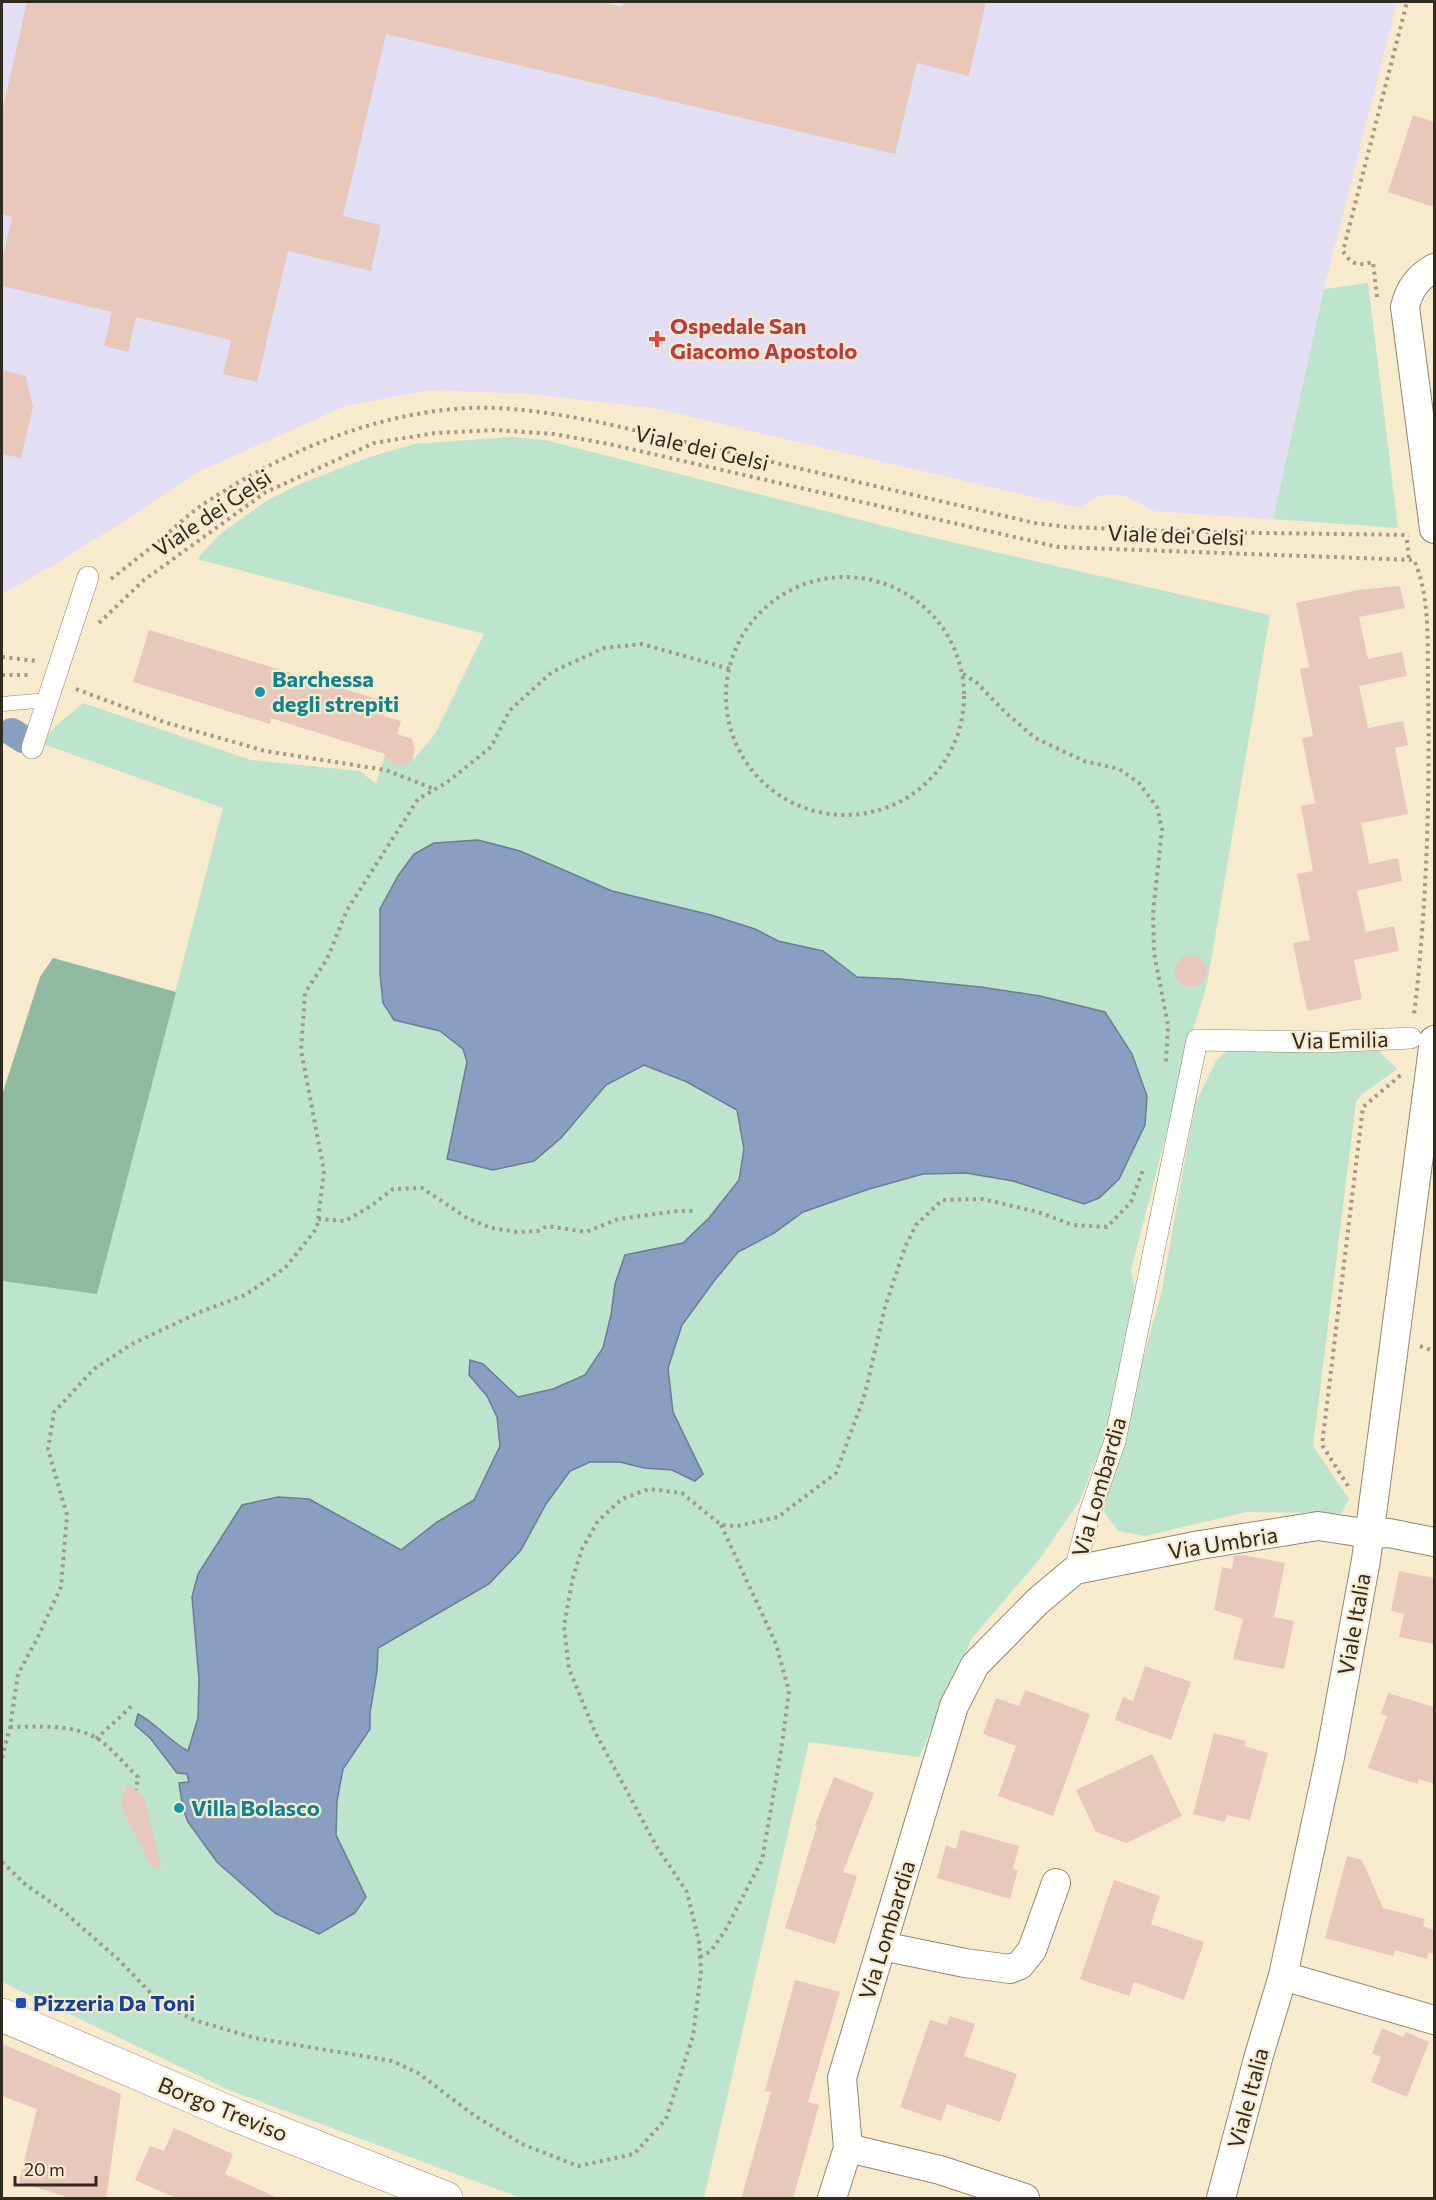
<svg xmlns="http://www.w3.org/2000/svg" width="1436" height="2200" viewBox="0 0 1436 2200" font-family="Commissioner,sans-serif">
<rect width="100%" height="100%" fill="#f8eacd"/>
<polygon fill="#e2def4" points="2,2 1397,2 1324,289 1273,519 1151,511 1143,505 1127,497 1113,494 1096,497 1080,508 653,408 529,394 431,390 345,406 196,473 131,517 55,564 2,594"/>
<g fill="#bde4cd">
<polygon points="1368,283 1398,528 1273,519 1324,289"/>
<path d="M511 437 545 440 904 531 1270 615 1207 984 1194 1027 1131 1270 1137 1304 1107 1432 1079 1502 1038 1561 972 1638 919 1757 809 1742 704 2198H521L229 2090 2 1982V1281L97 1293 223 808 43 744C50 728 70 715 83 703L251 760 360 771 376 784 385 754 391 763 402 766 412 761 435 734 484 634 197 559 219 535 266 501 302 483 370 457 414 444Z"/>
<polygon points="1233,1045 1376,1048 1397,1069 1361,1095 1356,1102 1313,1446 1349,1499 1342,1513 1246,1512 1145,1536 1118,1531 1104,1512 1109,1483 1162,1290 1195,1104 1216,1061"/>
</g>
<polygon fill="#90b9a1" points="53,958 176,992 97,1294 2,1281 2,1095 40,977"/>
<path fill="#889fc1" stroke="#6e7c91" stroke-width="1.5" d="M478 840 520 851 612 891 711 915 755 929 778 941 823 951 857 977 900 979 981 987 1040 996 1105 1012 1132 1054 1147 1096 1145 1125 1119 1179 1099 1198 1084 1204 1013 1181 966 1173 923 1174 869 1189 803 1212 774 1233 738 1252 714 1281 682 1325 668 1368 673 1412 703 1474 695 1481 672 1470 644 1468 620 1462H590L570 1471 546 1504 521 1550 489 1584 378 1648 377 1671 370 1713V1729L343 1769 337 1801 336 1835 366 1897 355 1913 319 1934 275 1913 217 1862 188 1822 183 1809 179 1783 189 1782 187 1774 177 1773 151 1739 135 1725 138 1714C157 1724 169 1741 188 1751L198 1718 199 1679 192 1597 198 1574 242 1505 278 1497 309 1499 401 1550 437 1522 474 1500 500 1446 497 1417 487 1396 469 1375 470 1360 483 1364 518 1397 553 1389 585 1375 603 1348 611 1315 615 1284 625 1255 683 1243 709 1218 739 1180 744 1149 737 1110 687 1082 644 1065 606 1085 561 1138 534 1161 493 1170 447 1159 467 1062 463 1049 440 1031 394 1020 383 1003 380 974V909L398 876 414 854 434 843Z"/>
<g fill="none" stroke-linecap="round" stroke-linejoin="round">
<polyline stroke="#889fc1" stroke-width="28" points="12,732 23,739"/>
</g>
<g fill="#e9c8bc">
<polygon points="27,2 600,2 622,7 624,2 986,2 969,76 917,63 895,154 386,34 343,216 381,225 371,271 288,251 257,382 223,374 231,340 136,317 128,352 104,346 112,312 2,286 2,262 12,217 2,214 2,112"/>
<polygon points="1413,115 1434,122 1434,207 1388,192"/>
<polygon points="2,370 26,376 33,407 21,458 2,454"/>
<polygon points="1400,586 1405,608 1359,617 1368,659 1402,652 1407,676 1359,686 1368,728 1403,721 1408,745 1395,748 1408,814 1361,823 1369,864 1398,858 1402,881 1357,891 1366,932 1394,926 1399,951 1354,960 1362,999 1307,1011 1293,943 1310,940 1297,874 1313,871 1301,806 1315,803 1302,738 1313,736 1300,669 1309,667 1296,603 1358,590"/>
<polygon points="149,630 387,702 384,716 401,721 397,734 412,739 415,749 412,761 402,766 391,763 385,754 271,718 270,724 133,682"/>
<circle cx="1191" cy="971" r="16"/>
<polygon points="1243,1555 1285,1563 1274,1617 1294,1621 1284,1669 1233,1659 1243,1619 1214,1610 1222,1567 1232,1569 1234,1556"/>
<polygon points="1399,1571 1434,1578 1434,1644 1399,1637 1404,1614 1391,1611"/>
<polygon points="1145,1666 1191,1682 1171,1740 1115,1720 1123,1697 1133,1701"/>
<polygon points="1025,1690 1090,1714 1053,1816 998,1796 1016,1746 983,1734 996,1698 1019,1706"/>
<polygon points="1388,1693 1434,1707 1434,1784 1419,1779 1417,1784 1368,1768 1387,1716 1381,1714"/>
<polygon points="1214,1733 1246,1741 1244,1746 1268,1753 1250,1820 1227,1815 1225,1822 1193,1814"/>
<polygon points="1152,1754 1182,1816 1127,1843 1096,1832 1076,1790"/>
<polygon points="834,1777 874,1793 843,1872 857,1876 835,1944 785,1928 817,1826 815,1825"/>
<polygon points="127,1783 142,1795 145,1803 161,1866 153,1869 123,1811 121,1800"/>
<polygon points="961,1830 1019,1846 1013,1869 1018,1870 1010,1899 937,1878 946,1845 956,1849"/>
<polygon points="1347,1856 1362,1860 1383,1908 1425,1919 1423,1926 1434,1930 1434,1954 1428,1952 1427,1959 1395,1950 1393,1956 1325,1938"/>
<polygon points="1114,1880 1160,1896 1151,1924 1204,1942 1184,2000 1134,1982 1129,1996 1080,1979"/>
<polygon points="795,1980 840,1992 808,2102 819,2105 793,2199 741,2199 771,2092 765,2091"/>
<polygon points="950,2016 975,2024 964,2056 1017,2074 1000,2122 947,2104 941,2121 900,2107 930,2020 947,2025"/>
<polygon points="1382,2028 1403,2037 1406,2032 1429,2042 1407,2097 1371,2082 1381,2057 1372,2053"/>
<polygon points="2,2044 121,2094 106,2199 63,2199 64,2196 19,2182 37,2109 2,2096"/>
<polygon points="174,2128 233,2154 225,2174 280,2199 178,2199 135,2180 150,2146 164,2151"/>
</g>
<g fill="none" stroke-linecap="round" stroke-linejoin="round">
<defs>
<polyline id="service" points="2,704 48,700"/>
<g id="pedestrian">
<polyline points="32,748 88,577"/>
<polyline points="1075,1570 1090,1512 1115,1441 1197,1040 1324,1042 1411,1038"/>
</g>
<g id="minor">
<path d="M1434 268C1418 277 1409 289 1405 307L1434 529"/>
<polyline points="882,1946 965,1963 1010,1969 1020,1965 1032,1950 1056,1883"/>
<polyline points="1283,1976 1434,2020"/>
<polyline points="848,2148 940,2170 1025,2198"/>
<polyline points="832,2198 848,2148 842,2078 954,1706 975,1665 1038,1601 1075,1570 1200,1545 1318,1526 1371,1534 1389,1533 1434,1542"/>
<polyline points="1221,2198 1259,2055 1283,1976 1330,1757 1366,1560 1434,1040"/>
</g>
<polyline id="tertiary" points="2,2015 235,2115 446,2198"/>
</defs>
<use href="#service" stroke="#95886e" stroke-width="15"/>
<use href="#pedestrian" stroke="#95886e" stroke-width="22"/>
<use href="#minor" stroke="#95886e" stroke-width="30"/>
<use href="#tertiary" stroke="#95886e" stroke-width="34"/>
<g stroke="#a39984" stroke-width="4" stroke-dasharray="3 4.5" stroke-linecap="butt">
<path d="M1377 297 1373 262C1358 266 1351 265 1343 251L1407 2"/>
<polyline points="1407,540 1409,560"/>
<circle cx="845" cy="696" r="119"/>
<path d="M111 579C129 565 147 551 164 537 176 526 189 514 202 505 281 453 373 413 468 408 512 406 556 414 599 422L1035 523 1067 527 1196 532 1409 535"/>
<path d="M99 623 144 580 266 492 374 443 435 433 495 430 554 434 609 444 1058 547 1414 560C1431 598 1427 645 1428 686 1430 796 1427 906 1414 1015"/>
<polyline points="2,657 36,661"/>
<polyline points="963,674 976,682 1005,712 1035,738 1084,761 1119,769 1139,783 1157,807 1162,829 1153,913 1154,953 1168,1025 1166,1063"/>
<polyline points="2,675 31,675"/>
<polyline points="76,689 164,722 265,751 386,770 434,789"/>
<polyline points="318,1219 345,1221 371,1206 393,1189 422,1188 467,1218 491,1228 517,1232 538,1231 547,1226 586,1232 618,1219 678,1211 696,1211"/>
<polyline points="1420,1346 1434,1351"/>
<polyline points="1348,1486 1322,1445 1363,1107 1402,1074"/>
<path d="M10 1727C38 1727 76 1723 101 1741 114 1751 126 1766 138 1777L136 1790"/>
<polyline points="96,1739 134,1704"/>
<polyline points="2,1758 10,1727 18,1674 37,1639 61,1587 67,1515 48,1449 54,1412 94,1369 132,1344 200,1312 245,1295 285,1268 317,1228 324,1171 301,1050 305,993 327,959 347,910 418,799 446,783 491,747 510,710 552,672 604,648 642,644 730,669"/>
<polyline points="2,1862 26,1885 62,1910 119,1960 159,2002 194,2020 255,2038 392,2061 418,2073 475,2116 522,2144 578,2166 634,2154 666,2119 693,2036 701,1972 699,1942 687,1892 658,1849 595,1732 569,1669 564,1626 573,1577 582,1549 598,1521 622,1499 649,1489 682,1493 721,1525 737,1526 778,1517 836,1473 865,1394 885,1307 905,1247 916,1225 942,1200 982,1199 1038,1212 1073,1225 1107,1227 1131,1202 1144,1167"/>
<polyline points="700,1957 711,1951 726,1929 762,1860 781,1751 789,1691 776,1644 721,1525"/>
</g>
<use href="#service" stroke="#fff" stroke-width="14"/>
<use href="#pedestrian" stroke="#fff" stroke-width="21"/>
<use href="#minor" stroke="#fff" stroke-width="28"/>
<use href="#tertiary" stroke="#fff" stroke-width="33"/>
</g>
<path fill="#e0444e" stroke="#f8eacd" stroke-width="2" d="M654 330h6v6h6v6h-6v6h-6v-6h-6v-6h6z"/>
<g fill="#0f9aa8" stroke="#f8eacd" stroke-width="2">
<circle cx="260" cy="692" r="6"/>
<circle cx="179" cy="1808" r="6"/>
</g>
<rect fill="#1a4fb4" stroke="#f8eacd" stroke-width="2" x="15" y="1997" width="12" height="12" rx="3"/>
<g text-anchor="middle" stroke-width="4.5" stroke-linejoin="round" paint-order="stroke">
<g font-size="22" font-weight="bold" fill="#be3a42" stroke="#f8eacd" text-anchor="start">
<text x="670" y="334">Ospedale San<tspan x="670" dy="25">Giacomo Apostolo</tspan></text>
</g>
<g font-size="22" fill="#302b20" stroke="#f8eacd">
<text transform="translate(702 448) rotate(13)" y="8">Viale dei Gelsi</text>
<text transform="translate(212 513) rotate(-34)" y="8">Viale dei Gelsi</text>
<text transform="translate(1176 535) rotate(2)" y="8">Viale dei Gelsi</text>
<text transform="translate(1340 1040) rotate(-1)" y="8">Via Emilia</text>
<text transform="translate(1099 1487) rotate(-74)" y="8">Via Lombardia</text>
<text transform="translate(1223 1543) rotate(-9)" y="8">Via Umbria</text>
<text transform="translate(1354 1624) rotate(-80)" y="8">Viale Italia</text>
<text transform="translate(887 1930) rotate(-73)" y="8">Via Lombardia</text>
<text transform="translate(1248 2098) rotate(-75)" y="8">Viale Italia</text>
<text transform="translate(223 2109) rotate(22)" y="8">Borgo Treviso</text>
</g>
<g font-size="22" font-weight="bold" fill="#0d838f" stroke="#f8eacd" text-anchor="start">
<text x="272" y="687">Barchessa<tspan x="272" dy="25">degli strepiti</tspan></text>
<text x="191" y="1816">Villa Bolasco</text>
</g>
<g font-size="22" font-weight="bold" fill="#164399" stroke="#f8eacd" text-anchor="start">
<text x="33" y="2011">Pizzeria Da Toni</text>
</g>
</g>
<rect width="1436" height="2200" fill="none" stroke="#302b20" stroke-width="6"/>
<path d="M15 2176v9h81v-9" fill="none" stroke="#302b20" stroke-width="3"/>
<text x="24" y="2176" font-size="18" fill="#302b20" stroke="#f8eacd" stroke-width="4.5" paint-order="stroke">20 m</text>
</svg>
